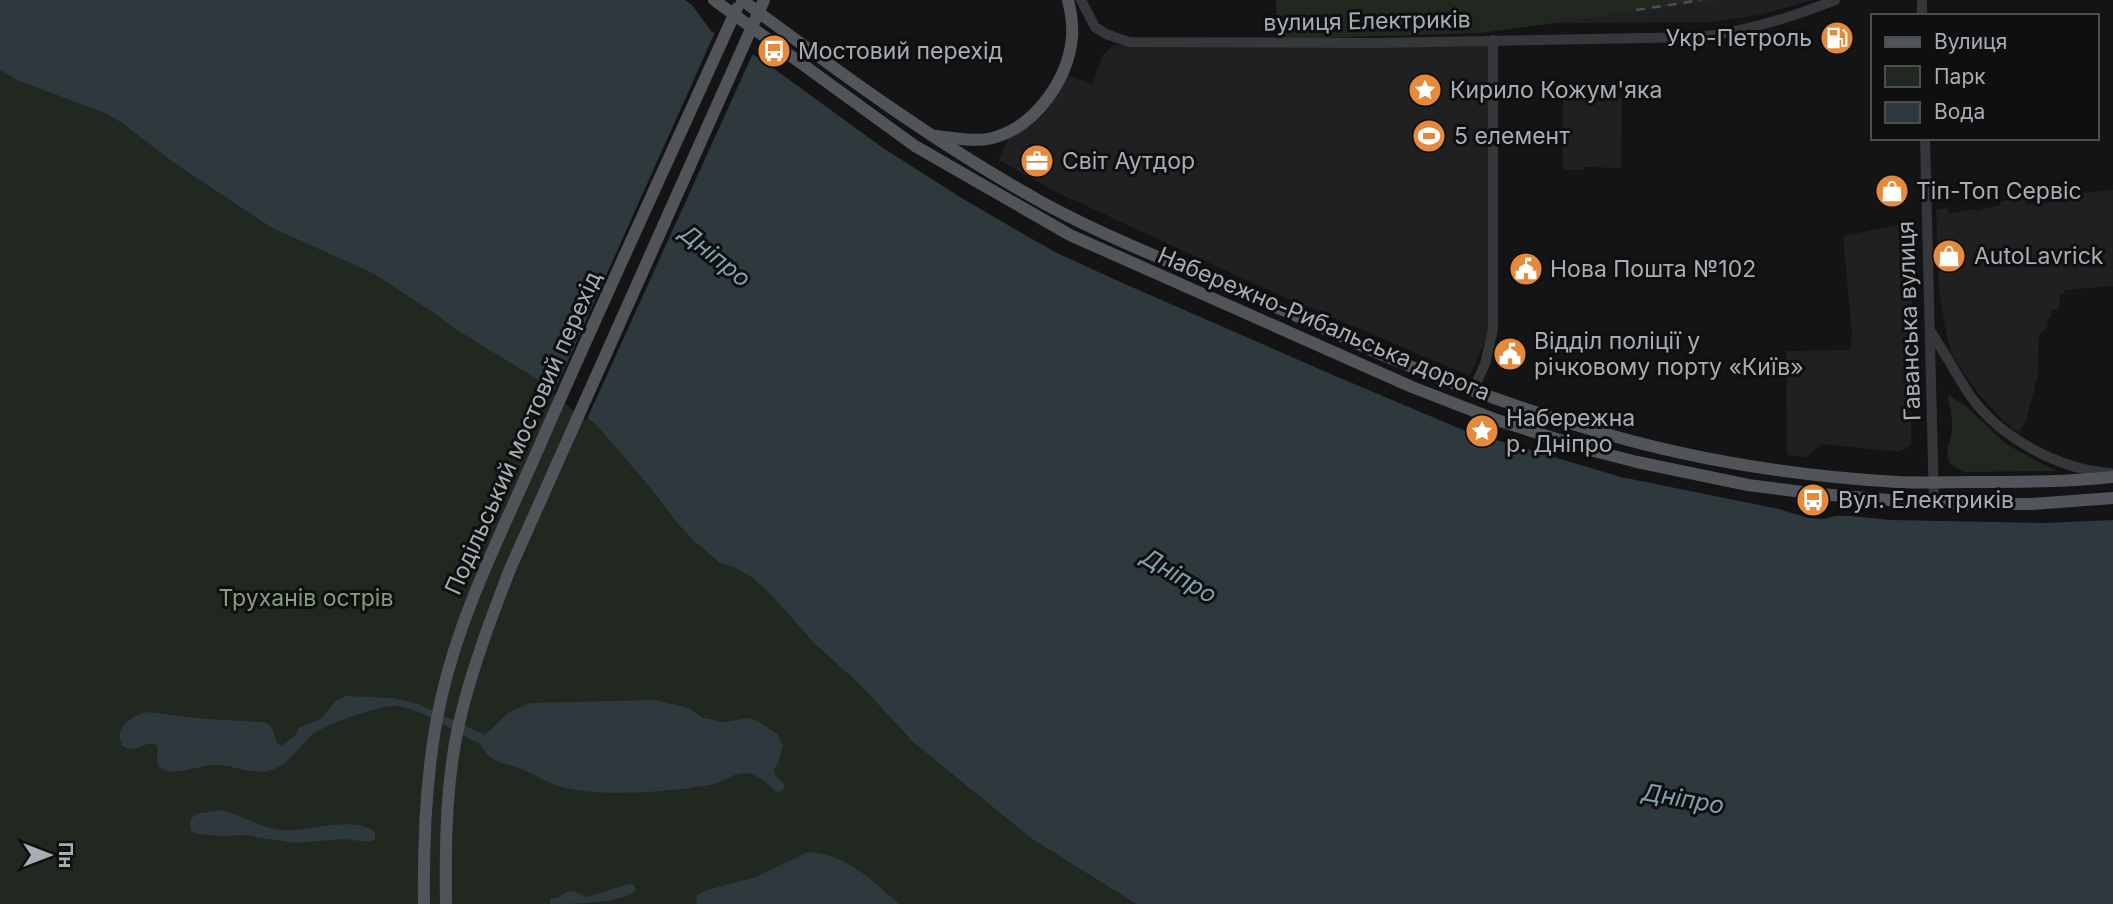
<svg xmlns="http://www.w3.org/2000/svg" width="2113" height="904" viewBox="0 0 2113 904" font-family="Inter,sans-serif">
<rect width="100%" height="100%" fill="#141415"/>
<g fill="#202022">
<polygon points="1276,0 1813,0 1759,15 1713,22 1441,24 1276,28"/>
<polygon points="1490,43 1488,333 1470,376 1255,284 1052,190 999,160 1012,131 1063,74 1092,84 1103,55 1114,45 1277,47"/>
<polygon points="1563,95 1622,97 1621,168 1583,167 1583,170 1563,170"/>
<polygon points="2113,190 2113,286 2065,290 2064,294 2060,295 2059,309 2051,310 2051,317 2047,318 2048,327 2039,335 2038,374 2026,421 2020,432 2013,429 1997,414 1976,391 1952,355 1945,327 1939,290 1936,210 1948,208 1949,214 1974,209 1976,211 2000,205 2000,202 2025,196 2026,205 2053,202 2053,196"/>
<polygon points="1912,222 1911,445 1899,452 1821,444 1807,457 1787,455 1786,351 1850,350 1852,334 1843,236"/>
</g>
<g fill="#202820">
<polygon points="1276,0 1720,0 1482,33 1280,39"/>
<polygon points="0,70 19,81 107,114 122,123 174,163 272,228 374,274 434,313 452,327 554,390 596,425 648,485 678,524 695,542 720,563 736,568 754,579 772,596 814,643 862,687 914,743 1032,839 1136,904 0,904"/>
<path d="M1948 395 1967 407 2006 444 2056 471 1964 472 1950 464C1945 449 1948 450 1951 436 1954 424 1950 407 1948 395Z"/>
</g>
<g fill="#2e393d">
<polygon points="0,0 685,0 692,5 711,31 762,60 883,148 960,197 1025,235 1057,253 1127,285 1333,375 1463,430 1621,477 1779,509 1808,518 1825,519 1835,516 1851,516 1890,520 2045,523 2113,520 2113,904 1136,904 1032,839 914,743 862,687 814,643 772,596 754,579 736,568 720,563 695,542 678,524 648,485 596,425 554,390 452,327 434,313 374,274 272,228 174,163 122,123 107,114 19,81 0,70"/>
<path d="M346 696 393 698 418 704 485 735 509 712 530 703 655 700 689 708 703 718 724 722 749 718 758 721 777 734 783 746 778 763 774 769 775 775 785 785 782 791 776 792C768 783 756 773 744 773 733 773 725 782 714 784 675 792 596 798 558 786 547 782 535 775 524 770 504 762 492 765 480 744 459 734 414 704 393 706 375 707 327 724 313 734 299 746 292 762 274 769 255 777 235 765 216 765 203 764 174 776 164 770 154 765 157 757 158 748L155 744C141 742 138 754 122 746L119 735 125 723 135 716 146 712 206 719 263 722 271 726 277 743 281 746 296 735 299 728 321 719 336 701Z"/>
<path d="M222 810C243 815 261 829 284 830 309 832 354 815 375 832V839L370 842 343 839 296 843 243 835 223 836 196 834 191 831 190 821 195 814Z"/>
<path d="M808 852C846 854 872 880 899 904H697L696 896 707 890 756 877Z"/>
<path d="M629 884 634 885 636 890C623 904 573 904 550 904V899L559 897 566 892 573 891 587 897Z"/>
</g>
<polygon fill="#141415" points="716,30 754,51 586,421 553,394"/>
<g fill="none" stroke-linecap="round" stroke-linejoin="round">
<g stroke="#35373a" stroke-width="10">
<path d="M1081 0 1095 27 1106 34 1129 42 1377 43 1702 37C1749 30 1791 18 1835 0"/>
<polyline points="1922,0 1922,16"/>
<polyline points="1925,138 1934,504"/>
<path d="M1931 332C1945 353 1957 376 1971 397 2001 438 2060 470 2110 473"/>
<polyline points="1473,390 1485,364 1493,329 1493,40"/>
</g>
<g stroke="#515459" stroke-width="12">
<polyline points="714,0 915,146 1070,235 1412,387 1497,420 1594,451 1637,462 1748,485 1810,493 1934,504 2032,504 2113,498"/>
<path d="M742 0C840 73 938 145 1045 204 1119 244 1199 273 1276 307 1311 322 1344 338 1378 353 1447 382 1518 408 1589 429 1688 459 1794 476 1897 482 1922 483 1947 482 1972 482 2019 482 2066 482 2113 477"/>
<path d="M936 136C954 138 977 143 996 137 1036 125 1068 79 1072 38 1073 26 1071 12 1068 0"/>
<path d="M424 904C423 835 426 766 441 699 461 610 503 530 539 447 603 300 671 155 737 8"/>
<path d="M446 904C445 840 446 773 462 711 474 663 492 616 510 569L764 0"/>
</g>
<polyline stroke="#4c4f53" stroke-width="2.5" stroke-dasharray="9 7" stroke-linecap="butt" points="1636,10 1701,0"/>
</g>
<defs>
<symbol id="fuel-disc" viewBox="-11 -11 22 22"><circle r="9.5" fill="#e7893a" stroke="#0f0f10"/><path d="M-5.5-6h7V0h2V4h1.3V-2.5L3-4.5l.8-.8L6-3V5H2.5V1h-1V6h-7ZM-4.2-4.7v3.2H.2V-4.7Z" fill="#fff"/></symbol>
<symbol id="bus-disc" viewBox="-11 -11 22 22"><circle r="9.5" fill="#e7893a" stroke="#0f0f10"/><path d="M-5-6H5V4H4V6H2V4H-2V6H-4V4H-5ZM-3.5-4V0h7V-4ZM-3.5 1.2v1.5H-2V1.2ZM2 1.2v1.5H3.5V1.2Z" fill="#fff"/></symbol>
<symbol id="sight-disc" viewBox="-11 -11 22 22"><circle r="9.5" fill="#e7893a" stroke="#0f0f10"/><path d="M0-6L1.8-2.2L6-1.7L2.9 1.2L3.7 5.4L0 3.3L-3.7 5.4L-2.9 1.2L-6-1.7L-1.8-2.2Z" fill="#fff"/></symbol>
<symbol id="stadium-disc" viewBox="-11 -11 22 22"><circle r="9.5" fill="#e7893a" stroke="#0f0f10"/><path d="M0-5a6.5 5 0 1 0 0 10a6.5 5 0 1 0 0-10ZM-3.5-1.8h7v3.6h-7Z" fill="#fff"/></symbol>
<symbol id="office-disc" viewBox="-11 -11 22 22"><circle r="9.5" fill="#e7893a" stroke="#0f0f10"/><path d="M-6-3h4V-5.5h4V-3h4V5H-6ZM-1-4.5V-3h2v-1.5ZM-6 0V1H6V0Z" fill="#fff"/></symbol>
<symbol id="shop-disc" viewBox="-11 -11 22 22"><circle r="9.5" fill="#e7893a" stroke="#0f0f10"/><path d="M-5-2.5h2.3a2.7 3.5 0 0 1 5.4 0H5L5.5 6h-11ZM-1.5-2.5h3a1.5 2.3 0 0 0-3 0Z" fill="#fff"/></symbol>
<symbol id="civic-disc" viewBox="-11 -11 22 22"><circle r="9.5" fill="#e7893a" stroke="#0f0f10"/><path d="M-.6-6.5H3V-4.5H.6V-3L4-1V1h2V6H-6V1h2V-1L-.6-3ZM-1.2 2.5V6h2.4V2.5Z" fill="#fff"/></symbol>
</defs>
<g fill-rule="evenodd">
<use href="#fuel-disc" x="1818" y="19" width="38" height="38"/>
<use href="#bus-disc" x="755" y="32" width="38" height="38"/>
<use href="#sight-disc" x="1406" y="71" width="38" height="38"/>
<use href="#stadium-disc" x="1410" y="117" width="38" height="38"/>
<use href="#office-disc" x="1018" y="142" width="38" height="38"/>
<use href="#shop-disc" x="1873" y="172" width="38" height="38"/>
<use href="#shop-disc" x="1930" y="237" width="38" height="38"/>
<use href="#civic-disc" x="1507" y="250" width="38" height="38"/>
<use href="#civic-disc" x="1491" y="335" width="38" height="38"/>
<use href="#sight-disc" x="1463" y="412" width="38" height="38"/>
<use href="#bus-disc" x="1794" y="481" width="38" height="38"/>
</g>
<g text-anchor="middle" stroke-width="6" stroke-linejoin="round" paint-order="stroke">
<g font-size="23" fill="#a6aeb5" stroke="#0f0f10">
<text transform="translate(1367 21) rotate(-1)" y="8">вулиця Електриків</text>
<text transform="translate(1909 321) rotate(-92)" y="8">Гаванська вулиця</text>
<text transform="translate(1324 324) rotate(23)" y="8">Набережно-Рибальська дорога</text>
<text transform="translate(523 433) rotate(-66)" y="8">Подільський мостовий перехід</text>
</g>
<g font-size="23" fill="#a6aeb5" stroke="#0f0f10" text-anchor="start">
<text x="1812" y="46" text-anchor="end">Укр-Петроль</text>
<text x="798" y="59">Мостовий перехід</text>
<text x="1450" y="98">Кирило Кожум'яка</text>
<text x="1454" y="144">5 елемент</text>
<text x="1062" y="169">Світ Аутдор</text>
<text x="1916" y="199">Тіп-Топ Сервіс</text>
<text x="1974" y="264">AutoLavrick</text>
<text x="1550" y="277">Нова Пошта №102</text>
<text x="1534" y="349">Відділ поліції у<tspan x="1534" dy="26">річковому порту «Київ»</tspan></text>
<text x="1506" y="426">Набережна<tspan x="1506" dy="26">р. Дніпро</tspan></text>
<text x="1838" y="508">Вул. Електриків</text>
</g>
<g font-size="23" fill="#839f7e" stroke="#0f0f10">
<text x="306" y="606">Труханів острів</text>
</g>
<g font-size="24" font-style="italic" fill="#7fa2ae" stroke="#0f0f10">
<text transform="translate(715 256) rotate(39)" y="8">Дніпро</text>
<text transform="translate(1179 576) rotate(31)" y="8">Дніпро</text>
<text transform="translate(1683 799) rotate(10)" y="8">Дніпро</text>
</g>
</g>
<rect x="1871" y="14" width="228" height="126" fill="#0f0f10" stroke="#4b4f52" stroke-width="2"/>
<rect x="1885" y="37" width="35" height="10" fill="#515459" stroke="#4b4f52" stroke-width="2"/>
<text x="1934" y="49" font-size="21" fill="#a6aeb5">Вулиця</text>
<rect x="1885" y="66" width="35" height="21" fill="#202820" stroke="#4b4f52" stroke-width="2"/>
<text x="1934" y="84" font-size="21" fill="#a6aeb5">Парк</text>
<rect x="1885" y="102" width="35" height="21" fill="#2e393d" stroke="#4b4f52" stroke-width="2"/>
<text x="1934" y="119" font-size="21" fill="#a6aeb5">Вода</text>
<g transform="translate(49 855) rotate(90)" stroke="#0f0f10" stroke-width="5" paint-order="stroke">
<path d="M0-5L12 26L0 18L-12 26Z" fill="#a6aeb5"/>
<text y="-10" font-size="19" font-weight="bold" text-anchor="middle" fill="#a6aeb5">Пн</text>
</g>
</svg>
